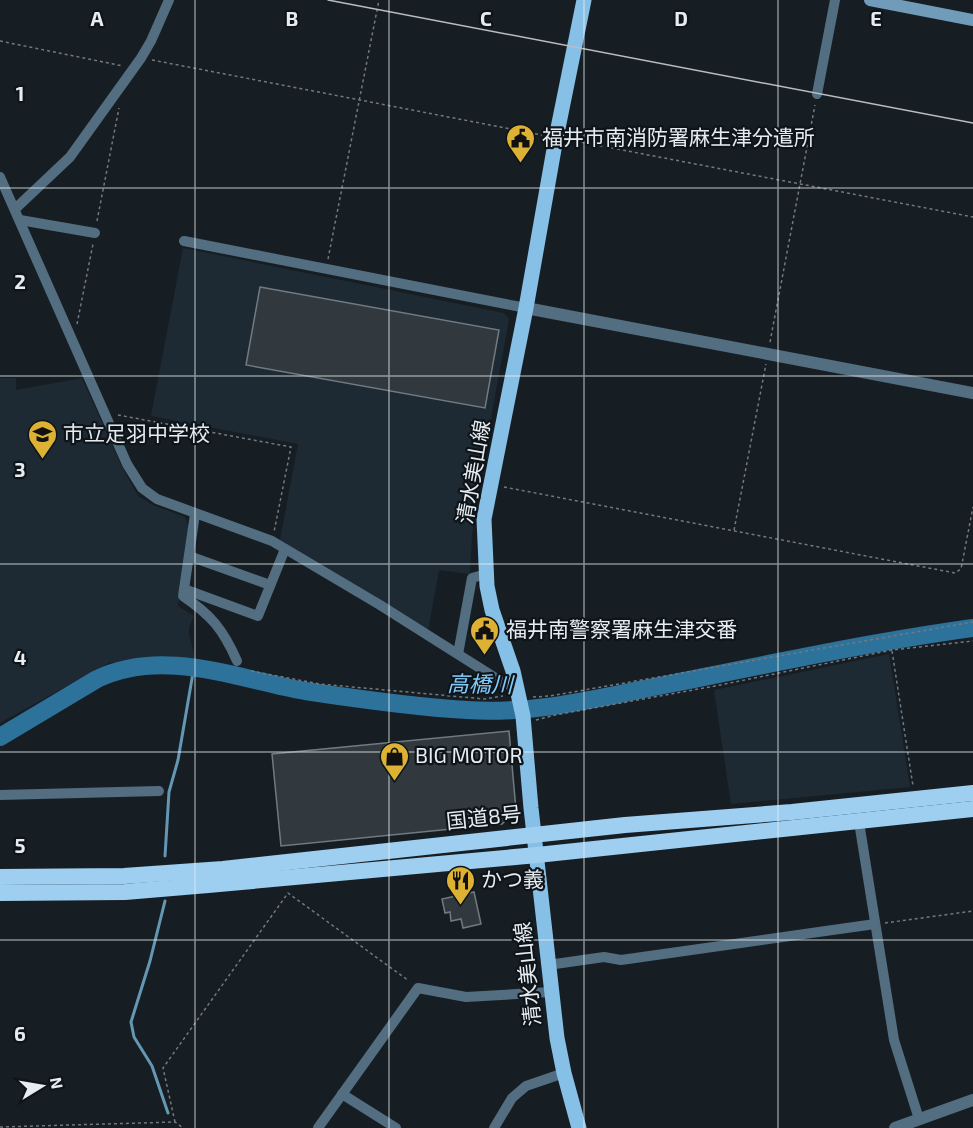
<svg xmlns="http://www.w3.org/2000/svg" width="973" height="1128" viewBox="0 0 973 1128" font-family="'Exo 2','Noto Sans JP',sans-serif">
<rect width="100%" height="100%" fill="#171e23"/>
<g fill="#1d2a33">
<polygon points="183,248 504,313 509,319 478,490 472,535 470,574 439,570 428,631 280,540 298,444 151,416"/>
<polygon points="0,378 16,378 16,390 82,378 122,467 138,496 153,505 185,517 189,528 178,606 194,616 189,627 189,634 195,658 146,658 109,663 0,723"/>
<polygon points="889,654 910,787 731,804 714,690"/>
</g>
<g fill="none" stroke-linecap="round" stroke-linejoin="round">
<g stroke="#6497b4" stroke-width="3">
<polyline points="165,856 169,792 178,760 194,667"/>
<polyline points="165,901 150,961 131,1022 134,1037 152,1066 168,1113"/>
</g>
<path stroke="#2c729b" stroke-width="18" d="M0 737 97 679C164 647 237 679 305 691 358 699 414 707 467 710 537 715 606 696 674 683 773 663 872 642 973 628"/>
</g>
<g fill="#31393e" stroke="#717a80" stroke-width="1.5">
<polygon points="260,287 499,330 485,408 246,365"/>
<polygon points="509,731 516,810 502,824 281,846 272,754"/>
<polygon points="474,892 481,924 463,928 461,919 451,921 450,912 445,913 442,899"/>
</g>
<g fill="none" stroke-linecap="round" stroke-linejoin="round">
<g stroke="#73797e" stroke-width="1.5" stroke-dasharray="3 3" stroke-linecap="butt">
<polyline points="0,41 123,66"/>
<polyline points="152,60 542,135"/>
<polyline points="570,140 973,217"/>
<polyline points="97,221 119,108"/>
<polyline points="328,259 379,0"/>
<polyline points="77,324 93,244"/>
<polyline points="770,342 815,105"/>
<polyline points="118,415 291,447 274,532"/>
<polyline points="504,487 955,573 961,569 973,507"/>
<polyline points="734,530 766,364"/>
<polyline points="892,651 913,786"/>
<polyline points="251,671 320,684 484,699 503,696"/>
<polyline points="533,697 550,696 973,622"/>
<polyline points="536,720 555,715 715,686 892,650 973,641"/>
<polyline points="885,923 973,911"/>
<polyline points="175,1122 163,1068 288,893 409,981"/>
<polyline points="0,1127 175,1122 183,1128"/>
</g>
<g stroke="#536e80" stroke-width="10">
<polyline points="817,94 835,0"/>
<polyline points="0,177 127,464 142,488 157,499 272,541 380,605 505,684 518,687"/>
<polyline points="15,209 70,157 141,58 151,41 169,0"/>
<polyline points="20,220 95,233"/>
<polyline points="184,241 526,308"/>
<path d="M195 514 183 596C211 615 223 629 237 661"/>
<polyline points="189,556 270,585"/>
<polyline points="184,589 258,616 285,549"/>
<polyline points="458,654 472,578 486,574"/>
<polyline points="0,795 159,791"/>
<polyline points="859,822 894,1040 919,1119"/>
<polyline points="548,965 604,957 621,960 875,924"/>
<polyline points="342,1094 396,1128"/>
<polyline points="318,1128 418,988 466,997 551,992"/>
<polyline points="494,1128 512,1098 526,1086 564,1073"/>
</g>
<g stroke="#536e80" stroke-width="12">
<polyline points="526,308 973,393"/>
<polyline points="895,1128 973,1100"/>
</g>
<polyline stroke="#709cb9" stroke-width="12" points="870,0 973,20"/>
<polyline stroke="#87c0e6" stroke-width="15" points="579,1128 564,1073 557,1038 531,808 523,716 513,671 492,610 487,586 484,519 526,308 556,138 584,0"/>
<g stroke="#9ecef0" stroke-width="16">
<polyline points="0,877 124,876 223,869 625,825 792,812 973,793"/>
<polyline points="0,893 125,892 208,885 537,855 973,809"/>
</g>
<polyline stroke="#b8bdc1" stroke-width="1.5" points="328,0 973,123"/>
</g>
<path fill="none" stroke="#e7ecf0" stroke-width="1.5" stroke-opacity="0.55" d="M195 0V1128M389 0V1128M584 0V1128M778 0V1128M0 188H973M0 376H973M0 564H973M0 752H973M0 940H973"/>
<defs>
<symbol id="civic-pin" viewBox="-11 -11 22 30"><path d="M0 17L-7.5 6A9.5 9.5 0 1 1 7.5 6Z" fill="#ddb133" stroke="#0e151a"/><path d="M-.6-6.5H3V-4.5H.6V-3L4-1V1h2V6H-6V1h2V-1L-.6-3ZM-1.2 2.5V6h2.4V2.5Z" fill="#111"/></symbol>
<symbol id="school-pin" viewBox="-11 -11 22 30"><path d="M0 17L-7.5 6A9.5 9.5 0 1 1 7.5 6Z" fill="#ddb133" stroke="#0e151a"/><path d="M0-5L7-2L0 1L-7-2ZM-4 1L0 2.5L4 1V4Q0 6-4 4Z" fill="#111"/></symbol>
<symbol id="shop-pin" viewBox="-11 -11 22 30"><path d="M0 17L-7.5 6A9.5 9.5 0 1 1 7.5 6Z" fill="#ddb133" stroke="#0e151a"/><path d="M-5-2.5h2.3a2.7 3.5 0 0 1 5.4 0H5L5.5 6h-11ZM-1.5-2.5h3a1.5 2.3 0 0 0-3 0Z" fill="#111"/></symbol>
<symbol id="restaurant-pin" viewBox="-11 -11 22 30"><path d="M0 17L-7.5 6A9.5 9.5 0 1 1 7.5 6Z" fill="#ddb133" stroke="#0e151a"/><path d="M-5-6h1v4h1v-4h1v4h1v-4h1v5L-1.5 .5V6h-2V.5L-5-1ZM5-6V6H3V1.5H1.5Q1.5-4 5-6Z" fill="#111"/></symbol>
</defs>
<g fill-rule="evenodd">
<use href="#civic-pin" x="504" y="122" width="33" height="45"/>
<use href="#school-pin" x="26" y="418" width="33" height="45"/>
<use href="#civic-pin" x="468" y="614" width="33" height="45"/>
<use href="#shop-pin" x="378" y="740" width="33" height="45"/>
<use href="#restaurant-pin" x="444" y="864" width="33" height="45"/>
</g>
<g text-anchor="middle" stroke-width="4.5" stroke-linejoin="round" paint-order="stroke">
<g font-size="21" fill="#e7ecf0" stroke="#0e151a" text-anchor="start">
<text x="542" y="145">福井市南消防署麻生津分遣所</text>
<text x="63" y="441">市立足羽中学校</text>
<text x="506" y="637">福井南警察署麻生津交番</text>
<text x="415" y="763">BIG MOTOR</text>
<text x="481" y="887">かつ義</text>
</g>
<g font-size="21" fill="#e7ecf0" stroke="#0e151a">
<text transform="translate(474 472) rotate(-80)" y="7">清水美山線</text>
<text transform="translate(484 818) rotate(-6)" y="7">国道8号</text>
<text transform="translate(528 974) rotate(-96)" y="7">清水美山線</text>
</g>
<g font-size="22" font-style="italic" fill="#82ccfb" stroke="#0e151a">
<text transform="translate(480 684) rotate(1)" y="8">高橋川</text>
</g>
</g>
<g font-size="20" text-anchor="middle" font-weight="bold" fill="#e7ecf0" stroke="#0e151a" stroke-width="4.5" stroke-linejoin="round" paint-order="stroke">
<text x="97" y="26">A</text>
<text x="292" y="26">B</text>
<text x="486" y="26">C</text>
<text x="681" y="26">D</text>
<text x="876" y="26">E</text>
<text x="20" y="101">1</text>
<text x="20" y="289">2</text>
<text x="20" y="477">3</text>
<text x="20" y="665">4</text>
<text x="20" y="853">5</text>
<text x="20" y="1041">6</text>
</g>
<g transform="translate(42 1086) rotate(79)" stroke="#0e151a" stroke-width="4.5" paint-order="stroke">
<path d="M0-4.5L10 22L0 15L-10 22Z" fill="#e7ecf0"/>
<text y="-9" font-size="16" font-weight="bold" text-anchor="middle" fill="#e7ecf0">N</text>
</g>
</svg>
